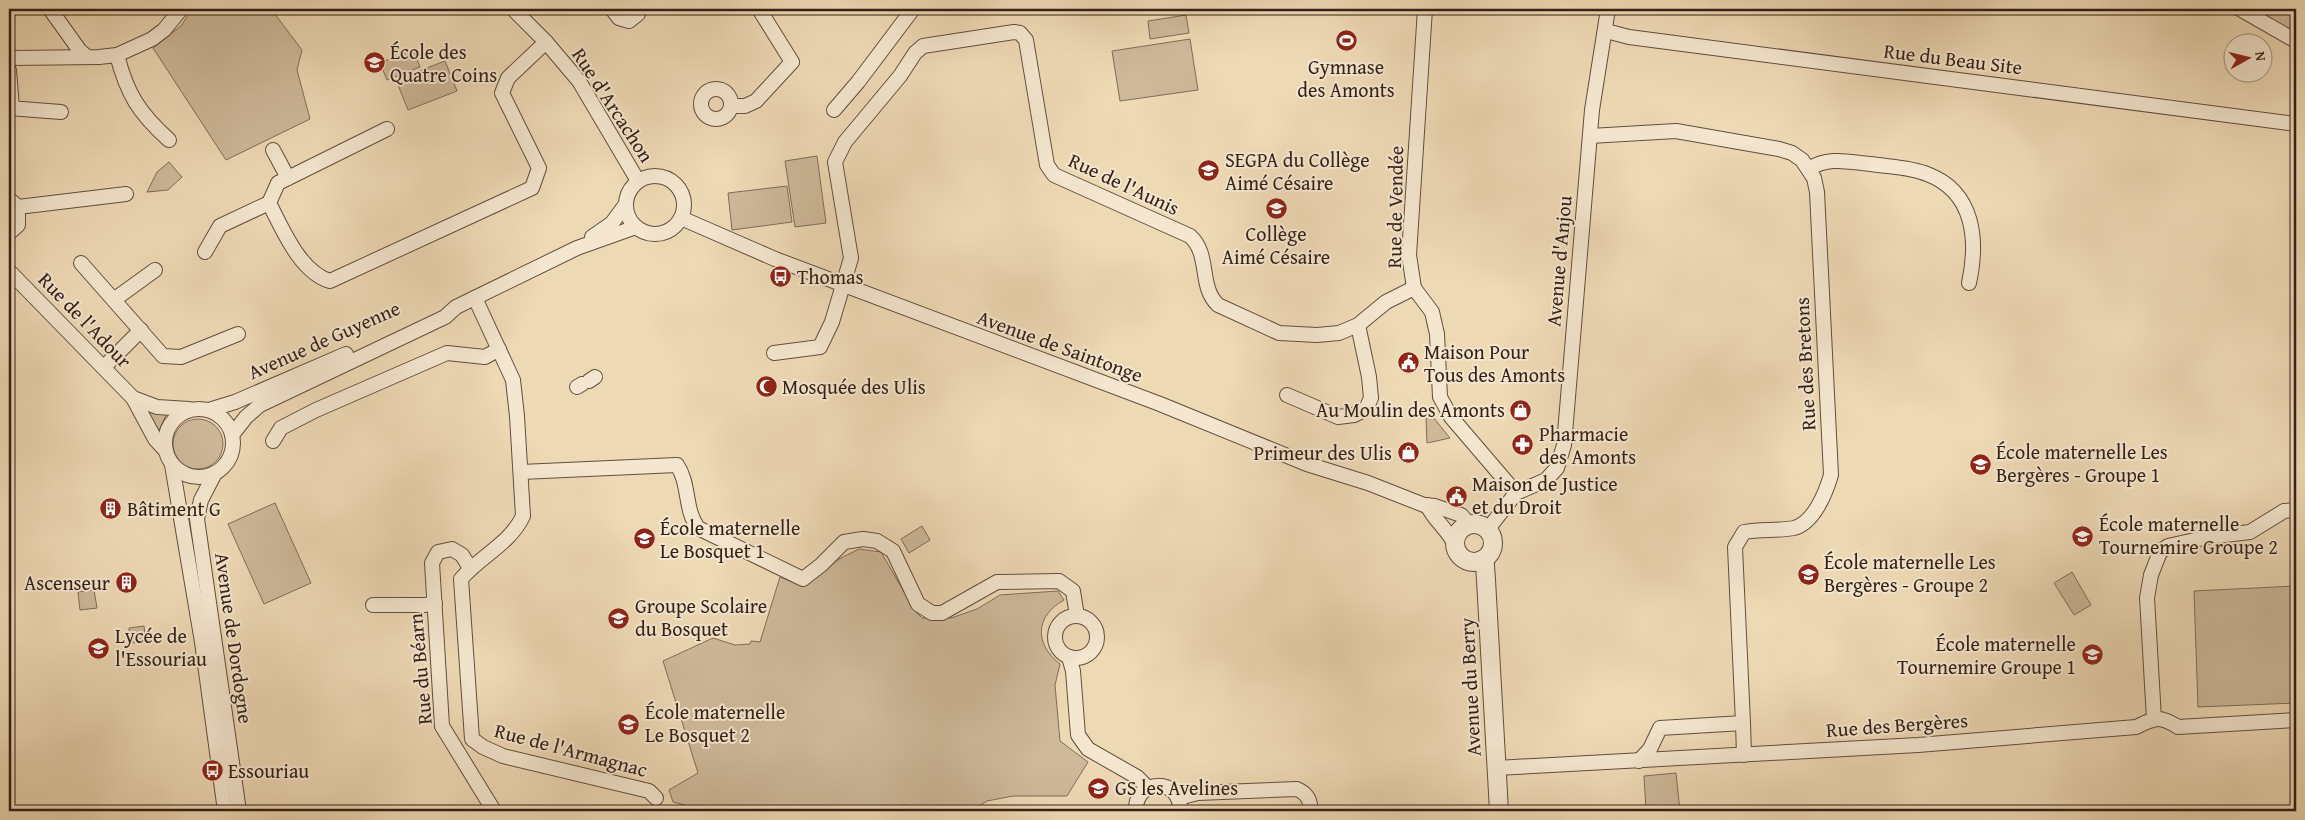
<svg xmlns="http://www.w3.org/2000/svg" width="2305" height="820" viewBox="0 0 2305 820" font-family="'Gentium Book Plus',serif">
<rect width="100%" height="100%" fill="#eed9b5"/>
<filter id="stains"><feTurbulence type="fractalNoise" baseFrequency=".004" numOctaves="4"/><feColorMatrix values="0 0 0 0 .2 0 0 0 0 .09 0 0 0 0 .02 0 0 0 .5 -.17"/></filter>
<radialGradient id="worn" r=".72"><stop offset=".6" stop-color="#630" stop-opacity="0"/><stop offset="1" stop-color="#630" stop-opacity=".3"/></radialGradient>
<g fill="#ceb99a" stroke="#816c58">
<polygon points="192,9 271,9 302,50 297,70 310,119 226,160 153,48 181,26"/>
<polygon points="2250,9 2296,9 2296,35"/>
<polygon points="1186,15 1189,33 1150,39 1148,21"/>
<polygon points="1190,39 1198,90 1120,101 1112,51"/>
<polygon points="413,50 420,67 387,80 380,63"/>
<polygon points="445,61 457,91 408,110 396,80"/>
<polygon points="817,156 826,223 795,227 785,161"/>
<polygon points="169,162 182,177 168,190 147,192 157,172"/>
<polygon points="787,186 792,222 732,230 728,193"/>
<polygon points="139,404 167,413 158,433"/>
<polygon points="1433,417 1450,438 1427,443 1426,418"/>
<circle cx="198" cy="444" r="25"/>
<polygon points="275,503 311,583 264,604 228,524"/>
<polygon points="922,526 930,540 909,553 901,539"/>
<path d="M859 549 881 552 915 611 922 618H951L977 609 1000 595 1058 591 1064 600C1035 616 1034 644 1060 664L1055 685 1060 741 1088 762 1067 796H1013L987 801 971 811H921L916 806 903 805 879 811H709L673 802 669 790 698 773 663 661 713 638 735 645 750 644 751 641 760 642 780 577 795 583 808 584 839 559Z"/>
<polygon points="2072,572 2091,605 2074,615 2054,583"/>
<polygon points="2296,586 2296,703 2198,707 2194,591"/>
<polygon points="94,590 97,608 80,610 78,592"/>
<polygon points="144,626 146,642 130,643 129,628"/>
<polygon points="1676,773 1680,811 1646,811 1644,776"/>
</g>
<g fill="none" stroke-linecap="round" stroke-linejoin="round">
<defs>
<g id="minor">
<polyline points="50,9 80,51 86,56"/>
<polyline points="513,9 546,42 579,81 638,181"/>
<polyline points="612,9 619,18 629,21 638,14 639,9"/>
<polyline points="1425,9 1409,255 1414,288 1432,312 1437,334 1440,397 1451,417 1516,493"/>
<polyline points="2240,9 2296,41"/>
<polyline points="1606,31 1629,37 2296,124"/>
<path d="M117 55C127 94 139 113 169 140"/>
<polyline points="9,58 99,57 117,55 152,39 164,30 181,9"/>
<polyline points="9,70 12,108"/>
<circle cx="716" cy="104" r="15"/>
<polyline points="731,106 745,106 756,101 792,62 759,9"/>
<polyline points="9,108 61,112"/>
<polyline points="834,110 858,82 913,9"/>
<path d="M387 129 278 183 269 203C283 230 300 272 330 281L532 188 539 168 502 93 508 78 546 42"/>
<path d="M1590 136 1676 131 1779 149 1792 153 1802 160 1814 178 1817 192 1831 475C1826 492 1814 523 1794 528 1778 531 1760 529 1744 532L1735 547 1743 723"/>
<polyline points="273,150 288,178"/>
<path d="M1809 169C1829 156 1848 162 1871 164 1890 167 1910 167 1927 174 1975 192 1978 241 1969 283"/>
<circle cx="655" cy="205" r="29"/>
<polyline points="9,199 18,207"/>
<polyline points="681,218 775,259 1160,404 1307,464 1368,483 1424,505 1435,506 1461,515 1469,524"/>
<polyline points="9,233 18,225 18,207 126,194"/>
<polyline points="592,237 612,223 626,204"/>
<polyline points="205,252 220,226 269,203"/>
<polyline points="81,263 163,356 181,357 238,334"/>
<polyline points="9,271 133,398 155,439 166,451"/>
<path d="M475 298 513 380 517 416 523 516C510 544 480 556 461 579L472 739 483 747 503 756 649 791 656 798"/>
<polyline points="115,299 155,270"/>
<path d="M774 353 820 347 832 322 851 258 835 162 845 142 900 76 915 53 923 46 1014 32 1020 33 1026 40 1047 165 1054 175 1190 236C1211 255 1198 286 1218 305L1279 333 1317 335 1339 333 1358 325 1386 302 1414 288"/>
<polyline points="104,367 141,330"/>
<polyline points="589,381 595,377"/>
<polyline points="577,387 582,384"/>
<polyline points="1287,395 1338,417 1354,415 1366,409 1371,398 1369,377 1358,325"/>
<polyline points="133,398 157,407 189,409"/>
<circle cx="199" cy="443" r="34"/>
<polyline points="209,410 235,402 346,354"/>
<polyline points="232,435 246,417 260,405 445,317 456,307 577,248 636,227"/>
<polyline points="273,441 281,428 316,410 447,353 485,357 499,349"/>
<polyline points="172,465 202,642 225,811"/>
<path d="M521 472 677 465C690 484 684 509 698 528L803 579 821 565 844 542 863 539 877 541 893 551 918 604 932 613H942L997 582 1059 581 1073 591 1077 616"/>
<polyline points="215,473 201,500 197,519 239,811"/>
<path d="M1427 505C1434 520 1447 529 1454 543"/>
<polyline points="1488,529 1516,493 1546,480 1557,468 1564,445 1592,110 1608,9"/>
<polyline points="470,568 462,555 452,549 438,552 432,563 442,726 494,811"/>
<polyline points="373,605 425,605 435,603"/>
<circle cx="1076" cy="637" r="21"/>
<polyline points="1069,657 1073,671 1078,735 1088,749 1137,777 1148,788"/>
<polyline points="2154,719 2147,598 2151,575 2160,552 2168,546 2208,537 2250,532 2284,511 2296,510"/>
<polyline points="1639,761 1650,749 1660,728 1743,723 1744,755"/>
<path d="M1496 768 1918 745 2136 727C2155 718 2159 715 2178 727L2296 720"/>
<path d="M1178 798 1198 793 1297 789C1308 794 1310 800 1311 811"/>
<path d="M1136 811C1134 778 1182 777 1180 811"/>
</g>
<g id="tertiary">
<circle cx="1474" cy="543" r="19"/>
<polyline points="1482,560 1485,565 1486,580 1499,811"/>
</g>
</defs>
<use href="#minor" stroke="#624e3e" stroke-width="16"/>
<use href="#tertiary" stroke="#624e3e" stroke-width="20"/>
<use href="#minor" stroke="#f4e6cf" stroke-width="14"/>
<use href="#tertiary" stroke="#f4e6cf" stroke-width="18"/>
</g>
<defs>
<symbol id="stadium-disc" viewBox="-11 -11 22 22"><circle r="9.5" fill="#8f2418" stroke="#f4e6cf"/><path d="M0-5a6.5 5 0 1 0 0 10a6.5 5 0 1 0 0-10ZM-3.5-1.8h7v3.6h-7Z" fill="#fff"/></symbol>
<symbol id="school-disc" viewBox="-11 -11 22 22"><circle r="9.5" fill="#8f2418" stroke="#f4e6cf"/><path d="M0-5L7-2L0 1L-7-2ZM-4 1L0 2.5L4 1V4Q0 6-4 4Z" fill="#fff"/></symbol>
<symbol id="bus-disc" viewBox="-11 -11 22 22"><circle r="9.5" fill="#8f2418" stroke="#f4e6cf"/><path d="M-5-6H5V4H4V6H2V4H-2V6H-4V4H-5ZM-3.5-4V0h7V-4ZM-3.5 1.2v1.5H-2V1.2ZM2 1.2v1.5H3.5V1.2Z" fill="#fff"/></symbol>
<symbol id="civic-disc" viewBox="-11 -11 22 22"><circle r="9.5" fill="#8f2418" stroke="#f4e6cf"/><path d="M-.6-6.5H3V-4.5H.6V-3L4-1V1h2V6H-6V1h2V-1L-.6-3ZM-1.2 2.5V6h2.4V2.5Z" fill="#fff"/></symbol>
<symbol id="mosque-disc" viewBox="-11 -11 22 22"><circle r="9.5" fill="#8f2418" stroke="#f4e6cf"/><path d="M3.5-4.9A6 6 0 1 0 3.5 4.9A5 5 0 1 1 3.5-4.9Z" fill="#fff"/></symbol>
<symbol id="shop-disc" viewBox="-11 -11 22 22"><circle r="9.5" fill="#8f2418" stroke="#f4e6cf"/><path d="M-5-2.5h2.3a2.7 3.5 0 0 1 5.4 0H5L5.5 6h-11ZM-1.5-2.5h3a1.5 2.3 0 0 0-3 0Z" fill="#fff"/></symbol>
<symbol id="pharmacy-disc" viewBox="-11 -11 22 22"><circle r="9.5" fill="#8f2418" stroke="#f4e6cf"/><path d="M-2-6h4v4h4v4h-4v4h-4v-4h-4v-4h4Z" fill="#fff"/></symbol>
<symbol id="building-disc" viewBox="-11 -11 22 22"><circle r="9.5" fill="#8f2418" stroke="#f4e6cf"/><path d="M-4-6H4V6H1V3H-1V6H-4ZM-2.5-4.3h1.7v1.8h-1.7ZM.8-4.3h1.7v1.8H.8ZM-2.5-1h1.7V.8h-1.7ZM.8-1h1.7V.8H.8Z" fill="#fff"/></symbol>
</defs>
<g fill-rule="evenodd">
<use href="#stadium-disc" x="1334" y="28" width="25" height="25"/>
<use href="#school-disc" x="362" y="50" width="25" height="25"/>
<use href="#school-disc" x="1196" y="158" width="25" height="25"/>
<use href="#school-disc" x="1264" y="196" width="25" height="25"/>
<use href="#bus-disc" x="768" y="264" width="25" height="25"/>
<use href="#civic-disc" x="1396" y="350" width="25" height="25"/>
<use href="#mosque-disc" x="754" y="374" width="25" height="25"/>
<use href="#shop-disc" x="1508" y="398" width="25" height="25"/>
<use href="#pharmacy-disc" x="1510" y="432" width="25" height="25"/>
<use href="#shop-disc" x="1396" y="440" width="25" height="25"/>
<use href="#school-disc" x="1968" y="452" width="25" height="25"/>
<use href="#civic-disc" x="1444" y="484" width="25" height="25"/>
<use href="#building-disc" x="98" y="496" width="25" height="25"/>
<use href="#school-disc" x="2070" y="524" width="25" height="25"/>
<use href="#school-disc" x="632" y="526" width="25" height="25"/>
<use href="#school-disc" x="1796" y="562" width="25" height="25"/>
<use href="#building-disc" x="114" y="570" width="25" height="25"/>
<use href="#school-disc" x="606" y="606" width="25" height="25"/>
<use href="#school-disc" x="86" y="636" width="25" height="25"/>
<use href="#school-disc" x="2080" y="642" width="25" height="25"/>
<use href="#school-disc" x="616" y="712" width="25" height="25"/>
<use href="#bus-disc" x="200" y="758" width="25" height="25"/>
<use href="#school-disc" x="1086" y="776" width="25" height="25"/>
</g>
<g text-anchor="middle" stroke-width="4" stroke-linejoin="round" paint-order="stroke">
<g font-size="20" fill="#341f16" stroke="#f4e6cf" text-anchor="start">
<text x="390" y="59">École des<tspan x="390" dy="23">Quatre Coins</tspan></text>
<text x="1346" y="74" text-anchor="middle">Gymnase<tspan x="1346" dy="23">des Amonts</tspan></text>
<text x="1225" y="167">SEGPA du Collège<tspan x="1225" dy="23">Aimé Césaire</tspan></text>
<text x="1276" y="241" text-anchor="middle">Collège<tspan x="1276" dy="23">Aimé Césaire</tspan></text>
<text x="797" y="284">Thomas</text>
<text x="1424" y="359">Maison Pour<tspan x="1424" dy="23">Tous des Amonts</tspan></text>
<text x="782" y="394">Mosquée des Ulis</text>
<text x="1505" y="417" text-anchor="end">Au Moulin des Amonts</text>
<text x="1539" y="441">Pharmacie<tspan x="1539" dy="23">des Amonts</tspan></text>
<text x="1996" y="459">École maternelle Les<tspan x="1996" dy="23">Bergères - Groupe 1</tspan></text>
<text x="1392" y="460" text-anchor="end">Primeur des Ulis</text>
<text x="1472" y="491">Maison de Justice<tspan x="1472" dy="23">et du Droit</tspan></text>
<text x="127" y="516">Bâtiment G</text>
<text x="2099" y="531">École maternelle<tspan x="2099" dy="23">Tournemire Groupe 2</tspan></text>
<text x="660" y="535">École maternelle<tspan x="660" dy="23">Le Bosquet 1</tspan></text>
<text x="1824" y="569">École maternelle Les<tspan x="1824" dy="23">Bergères - Groupe 2</tspan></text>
<text x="110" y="590" text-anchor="end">Ascenseur</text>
<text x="635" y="613">Groupe Scolaire<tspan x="635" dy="23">du Bosquet</tspan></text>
<text x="115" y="643">Lycée de<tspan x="115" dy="23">l'Essouriau</tspan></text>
<text x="2076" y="651" text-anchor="end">École maternelle<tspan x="2076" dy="23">Tournemire Groupe 1</tspan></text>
<text x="645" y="719">École maternelle<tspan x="645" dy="23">Le Bosquet 2</tspan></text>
<text x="228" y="778">Essouriau</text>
<text x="1115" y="795">GS les Avelines</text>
</g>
<g font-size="20" fill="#341f16" stroke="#f4e6cf">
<text transform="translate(1953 59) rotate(7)" y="7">Rue du Beau Site</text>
<text transform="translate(613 105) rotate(57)" y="7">Rue d'Arcachon</text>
<text transform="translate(1124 184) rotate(25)" y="7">Rue de l'Aunis</text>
<text transform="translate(1395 207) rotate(-89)" y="7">Rue de Vendée</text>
<text transform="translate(1559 261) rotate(-85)" y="7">Avenue d'Anjou</text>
<text transform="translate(85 320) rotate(46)" y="7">Rue de l'Adour</text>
<text transform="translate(324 340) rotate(-24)" y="7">Avenue de Guyenne</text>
<text transform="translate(1060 346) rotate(20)" y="7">Avenue de Saintonge</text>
<text transform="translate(1805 364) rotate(-93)" y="7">Rue des Bretons</text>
<text transform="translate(234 638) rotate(82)" y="7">Avenue de Dordogne</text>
<text transform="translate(420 669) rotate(-95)" y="7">Rue du Béarn</text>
<text transform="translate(1470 687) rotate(-93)" y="7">Avenue du Berry</text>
<text transform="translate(1897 725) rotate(-4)" y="7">Rue des Bergères</text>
<text transform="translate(571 750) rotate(15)" y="7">Rue de l'Armagnac</text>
</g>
</g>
<rect width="2305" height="820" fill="none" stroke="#eed9b5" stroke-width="30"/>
<rect x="10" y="10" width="2285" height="800" fill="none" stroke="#341f16" stroke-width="2.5"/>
<rect x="15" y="15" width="2275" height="790" fill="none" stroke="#341f16"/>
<g transform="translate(2248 58) rotate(82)"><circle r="24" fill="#f4e6cf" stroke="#a79685"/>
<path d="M0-4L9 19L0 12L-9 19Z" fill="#8f2418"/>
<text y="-8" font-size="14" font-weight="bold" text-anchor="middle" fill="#341f16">N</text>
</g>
<rect width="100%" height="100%" filter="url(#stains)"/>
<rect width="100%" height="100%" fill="url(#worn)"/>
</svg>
